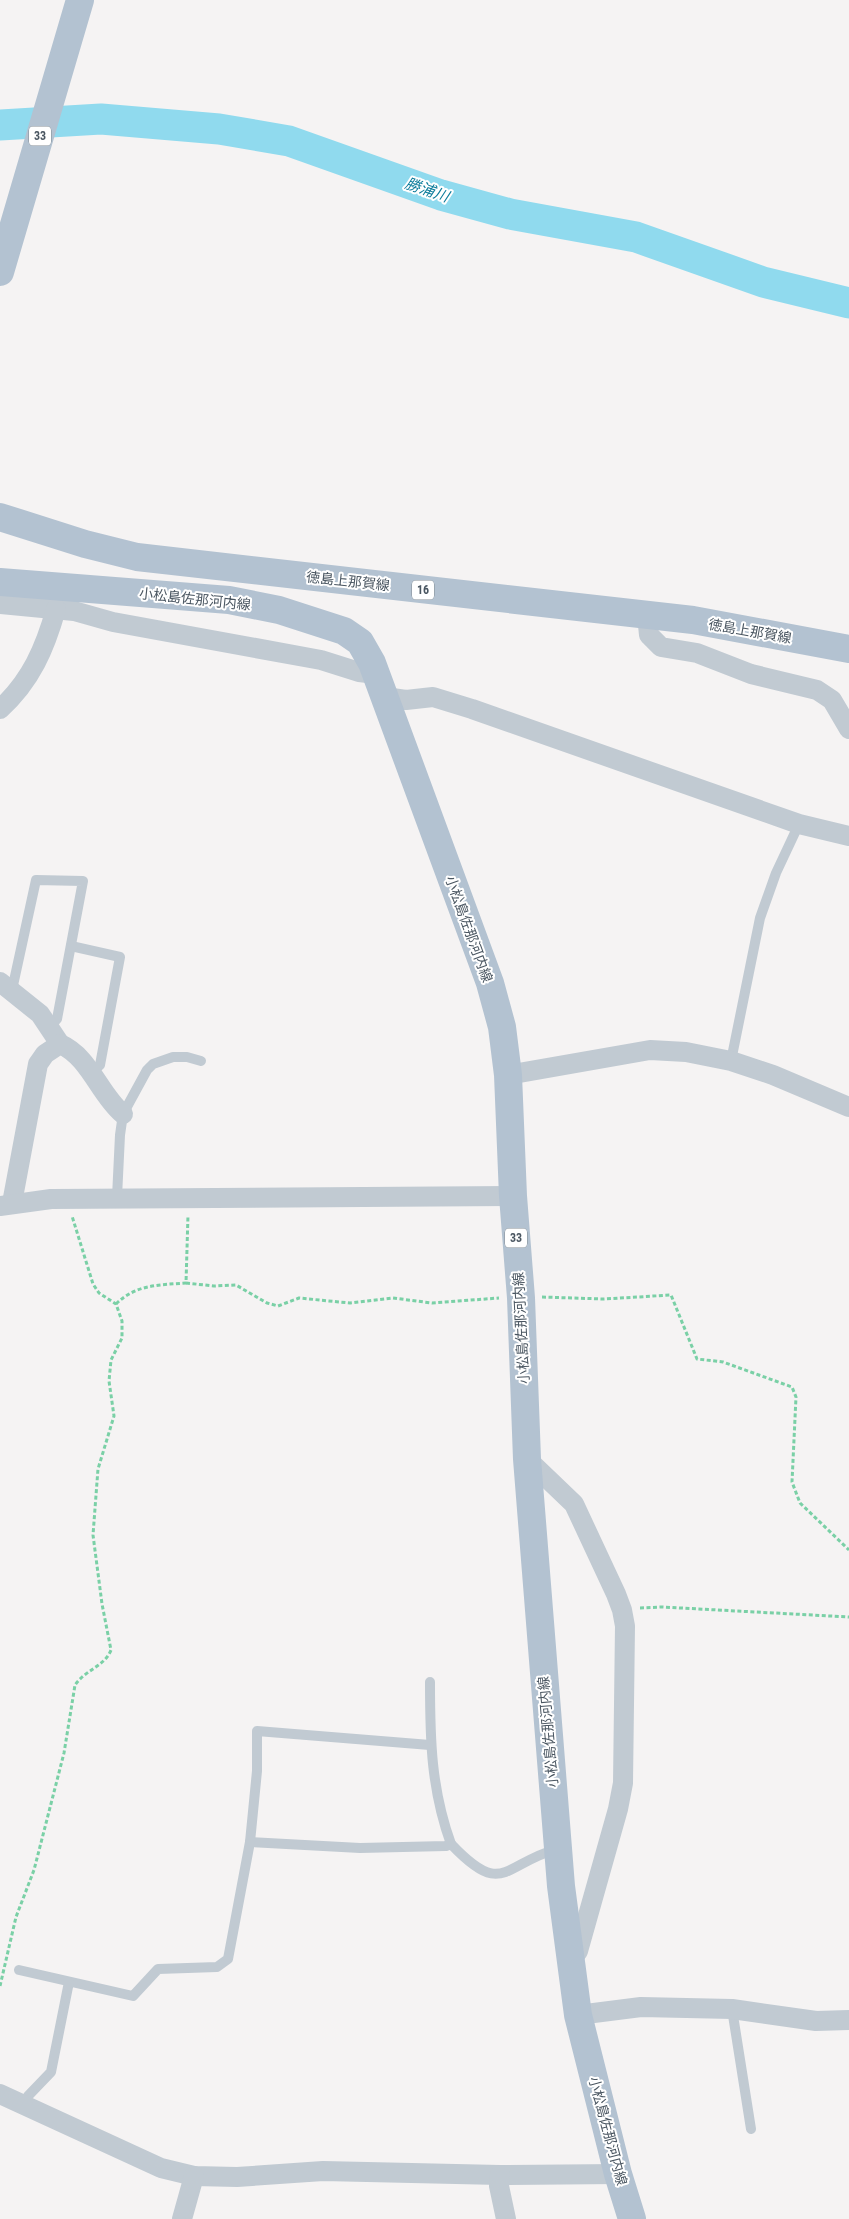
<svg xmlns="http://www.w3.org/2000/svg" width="849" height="2219" viewBox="0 0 849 2219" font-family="'Roboto Condensed','Noto Sans JP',sans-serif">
<rect width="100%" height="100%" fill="#f5f3f3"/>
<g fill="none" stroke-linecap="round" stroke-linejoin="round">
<polyline stroke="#90daee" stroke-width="31" points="0,125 101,119 219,129 289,141 441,195 510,214 636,237 763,282 849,303"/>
<g stroke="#7ad0a6" stroke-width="3" stroke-dasharray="4 2.5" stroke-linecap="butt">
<polyline points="186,1283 214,1286 236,1285 267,1303 278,1306 299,1298 350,1303 393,1298 432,1303 499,1298"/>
<polyline points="542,1297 604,1299 671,1295 697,1359 723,1362 792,1387 796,1397 792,1482 800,1503 849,1550"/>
<path d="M116 1304C136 1284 160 1285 186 1283L188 1215"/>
<polyline points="640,1608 662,1607 849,1617"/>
<path d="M0 1986 16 1917 34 1870 64 1753 75 1685C85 1670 105 1666 111 1650L102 1604 93 1535 98 1469 114 1416 109 1381 111 1360 122 1338V1321L116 1304 99 1293 93 1284 72 1216"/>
</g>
<g stroke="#c1cad2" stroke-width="10">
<polyline points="71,946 120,957 100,1065 92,1072"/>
<polyline points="12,990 36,880 83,881 57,1019 49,1028"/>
<polyline points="731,1061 760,918 776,873 799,824"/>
<polyline points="117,1197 120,1135 123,1114 147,1070 153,1064 173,1057 187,1057 201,1061"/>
<path d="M430 1682C430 1739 431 1789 451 1844"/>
<path d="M250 1842 360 1848 446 1846 451 1844C503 1899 503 1864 557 1849"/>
<polyline points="19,1970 133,1996 158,1969 217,1967 228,1959 250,1842 257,1771 257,1731 430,1745"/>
<polyline points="732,2009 751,2129"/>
<polyline points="24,2106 28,2096 51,2072 69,1982"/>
</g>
<g stroke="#c1cad2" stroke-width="20">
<polyline points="0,604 74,611 113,622 321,660 359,672 376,674"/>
<polyline points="647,615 649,635 661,647 697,653 751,674 817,690 832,700 849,729"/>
<polyline points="385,697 406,700 433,697 472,709 799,824 849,836"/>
<path d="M0 709C31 681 45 648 56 609"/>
<polyline points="0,982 40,1014 60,1044"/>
<polyline points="508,1075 650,1050 686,1052 731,1061 773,1075 849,1107"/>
<path d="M12 1203 38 1064 45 1054 60 1044C90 1057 99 1094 123 1114"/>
<polyline points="0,1206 51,1199 513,1196"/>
<polyline points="527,1459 574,1504 616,1594 622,1610 625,1626 623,1783 618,1809 578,1951 571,1960"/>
<polyline points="578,2015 641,2007 732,2009 816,2021 849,2020"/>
<polyline points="0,2094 161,2168 194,2176 237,2177 323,2171 500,2175 618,2174"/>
<polyline points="500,2175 499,2186 506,2219"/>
<polyline points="182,2219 194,2176"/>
</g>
<g stroke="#b3c2d1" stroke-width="28">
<polyline points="0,272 80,0"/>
<polyline points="0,517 85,544 137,557 693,620 849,649"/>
<polyline points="0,582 229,600 279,610 344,631 360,642 372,663 490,983 502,1027 508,1075 513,1196 521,1298 527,1459 561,1886 578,2015 618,2174 632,2219"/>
</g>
</g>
<g text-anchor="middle" stroke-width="4" stroke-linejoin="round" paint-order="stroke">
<g fill="#fff" stroke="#808990" stroke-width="1">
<rect x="29" y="126.5" width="22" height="19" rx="4"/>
<rect x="412" y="580.5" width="22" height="19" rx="4"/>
<rect x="505" y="1228.5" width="22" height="19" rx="4"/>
</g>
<g font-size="12" font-weight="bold" fill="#4a5661">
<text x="40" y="140">33</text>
<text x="423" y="594">16</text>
<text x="516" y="1242">33</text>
</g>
<g font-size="14" fill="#4a5661" stroke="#fff">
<text transform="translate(348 581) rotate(6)" y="5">徳島上那賀線</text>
<text transform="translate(195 599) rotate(6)" y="5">小松島佐那河内線</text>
<text transform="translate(750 631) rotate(10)" y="5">徳島上那賀線</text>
<text transform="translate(469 929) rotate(70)" y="5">小松島佐那河内線</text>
<text transform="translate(521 1328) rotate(-93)" y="5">小松島佐那河内線</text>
<text transform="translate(548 1732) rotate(-95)" y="5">小松島佐那河内線</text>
<text transform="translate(608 2131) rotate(75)" y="5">小松島佐那河内線</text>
</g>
<g font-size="15" font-style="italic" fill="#0c7c9b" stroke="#fff">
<text transform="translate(427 190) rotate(19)" y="5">勝浦川</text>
</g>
</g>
</svg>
